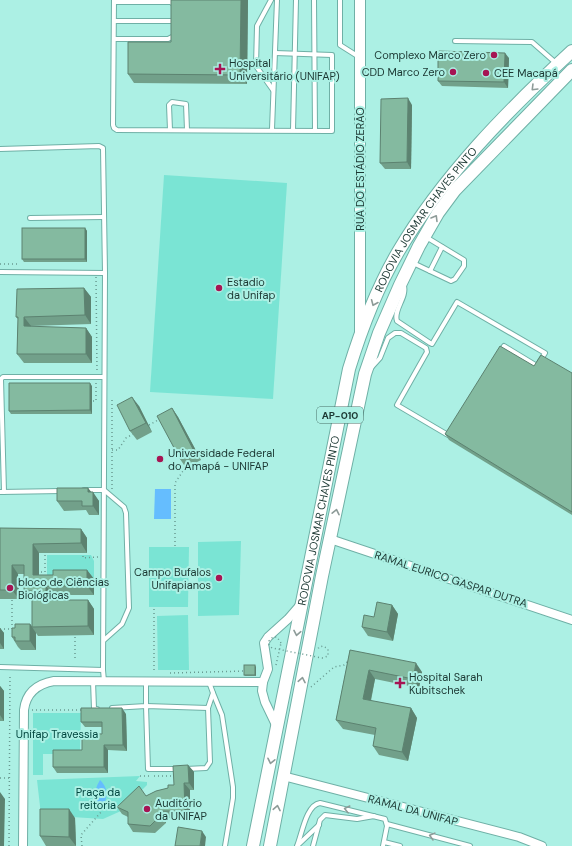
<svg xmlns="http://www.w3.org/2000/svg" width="572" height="846" viewBox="0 0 572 846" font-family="'DM Sans',sans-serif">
<rect width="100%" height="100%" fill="#acf0e4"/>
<g fill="#7ae4d4">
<polygon points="164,175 287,183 273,399 150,392"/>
<polygon points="241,541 239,615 198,616 198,542"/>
<polygon points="149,547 189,547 188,607 149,607"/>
<polygon points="47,555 91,555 94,561 94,581 47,581"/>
<polygon points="188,615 189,670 158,670 157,616"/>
<polygon points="33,713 81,713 80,754 43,754 43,775 33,775"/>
<polygon points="140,776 136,781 147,782 147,785 121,811 103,819 41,815 37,780"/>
</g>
<g fill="#65bdfe">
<polygon points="155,489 171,489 171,519 154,519"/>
<path d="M100 780C110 790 107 799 101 810 93 799 93 792 100 780Z"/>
</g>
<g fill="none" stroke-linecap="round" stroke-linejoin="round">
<defs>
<g id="service">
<polyline points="114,0 113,125 114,128 117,130 332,131 332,55 275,53"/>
<polyline points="271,0 257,26 256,66 273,90"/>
<polyline points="314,0 315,130"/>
<polyline points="340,0 340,45 359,57"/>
<polyline points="114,2 171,2 174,5"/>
<polyline points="114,21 174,21"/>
<polyline points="114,39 168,39 174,36"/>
<polyline points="455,41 532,42 557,64"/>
<polyline points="272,129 277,0"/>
<polyline points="170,130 169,105 172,102 186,104 187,130"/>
<polyline points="293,130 296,0"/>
<polyline points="0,149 99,146 103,148 105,273 0,272"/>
<polyline points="30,218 104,217"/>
<polyline points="413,263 451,281 455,279 464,266 464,260 426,237"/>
<polyline points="430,271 442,247"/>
<path d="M404 286C407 298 393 310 397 321L430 343 432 344 457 302 545 353 537 366 504 346 501 351"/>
<polyline points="370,369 380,358 388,338 395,333 401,333 426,348 427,352 397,405 448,435"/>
<polyline points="84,490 104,490 124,507 126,513 129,608 122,624 104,640"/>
<polyline points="0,492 62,491"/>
<polyline points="4,492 1,379 3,377 104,377"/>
<polyline points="0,667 103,670 104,681"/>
<polyline points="103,670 105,273"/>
<polyline points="93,681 94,709 97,709"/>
<polyline points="213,693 222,715 233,787 233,798 225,846"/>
<polyline points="112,708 146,706 146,681"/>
<polyline points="177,769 148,769 146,706 208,708 213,693 209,682"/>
<polyline points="186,769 206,768 210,762 208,708"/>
<polyline points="387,824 470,846"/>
<polyline points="384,842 400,846"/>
<polyline points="298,845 319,825"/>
<path d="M297 846C302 834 306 805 320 803L385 819 387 826 383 846"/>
<polyline points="313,846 320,820 325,815 357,819 374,816"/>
</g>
<g id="minor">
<polyline points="330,539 572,620"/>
<polyline points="277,727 265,702 262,691 263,682 268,669 264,643 268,637 288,619 301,604"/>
<polyline points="283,776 519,837 542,846"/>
<path d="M23 846 24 710C26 693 37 684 54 681L263 682"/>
</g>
<polyline id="tertiary" points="360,334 360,0"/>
<g id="primary">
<path id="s1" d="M253 846 349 369C361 330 377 288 398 252 443 176 507 111 572 51"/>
<polyline points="270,846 322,576 365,374 379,333 400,285 419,246 438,213 455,190 572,70"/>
</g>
</defs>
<use href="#service" stroke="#6fb0a6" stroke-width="6"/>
<use href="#minor" stroke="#6fb0a6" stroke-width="10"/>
<use href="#tertiary" stroke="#6fb0a6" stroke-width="12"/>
<use href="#primary" stroke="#6fb0a6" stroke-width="14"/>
<g stroke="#689990" stroke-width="1.5" stroke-dasharray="1 3" stroke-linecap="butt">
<polyline points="0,264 18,264"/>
<polyline points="96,277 97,371"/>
<polyline points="93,401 96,401 96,382"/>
<polyline points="149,425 160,419"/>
<polyline points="112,450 118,450 126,438 133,434"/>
<polyline points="112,489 112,400"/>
<polyline points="175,546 175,483 185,468"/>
<polyline points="83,552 83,558 98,557"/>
<polyline points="37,572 45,572 45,551"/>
<polyline points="154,609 154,673"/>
<polyline points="0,629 12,629 12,598"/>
<polyline points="75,637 75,660"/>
<polyline points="276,665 281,643"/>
<polyline points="170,673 246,671"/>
<polyline points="311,687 334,667 344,665 348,661"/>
<polyline points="32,710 82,710"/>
<polyline points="140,776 149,776"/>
<polyline points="154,776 175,776"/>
<polyline points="0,778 10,778"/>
<polyline points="9,846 10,674"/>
<polyline points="82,846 81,835 101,812"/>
</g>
<use href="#service" stroke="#fff" stroke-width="4"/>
<use href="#minor" stroke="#fff" stroke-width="8"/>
<use href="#tertiary" stroke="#fff" stroke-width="10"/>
<use href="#primary" stroke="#fff" stroke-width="12"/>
<polyline stroke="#689990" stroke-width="1.5" stroke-dasharray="1 3" stroke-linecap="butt" points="281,643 277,637 273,637 269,641 269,645 272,648 322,658 328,656 328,649 323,646 319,647 317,651"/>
</g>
<g fill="#72a08a">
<polygon points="171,0 248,0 247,84 134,83 128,74 171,42"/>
<polygon points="509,58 508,88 442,86 438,81"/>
<polygon points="412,105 411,169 385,169 380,163"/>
<polygon points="85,228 87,231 87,262 24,262 22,259"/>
<polygon points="84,288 91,297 91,324 31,326 31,327 86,328 92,337 92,363 24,363 17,354 18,319 16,317"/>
<polygon points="534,366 572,373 572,515 449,440 445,434"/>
<polygon points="92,386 92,414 11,414 9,411"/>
<polygon points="139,406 152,432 137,440 130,431"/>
<polygon points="172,408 178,417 201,460 186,468 180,459"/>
<polygon points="88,488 99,501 99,515 89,515 86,510 64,511 57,501"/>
<polygon points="0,528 81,529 87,538 87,553 39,553 39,575 53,575 87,570 94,579 94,595 53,595 52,600 88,600 94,609 94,635 38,636 36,633 36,650 21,650 18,647 12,637 15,628 30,624 32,626 32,600 30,600 24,591 24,574 18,574 19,599 0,599"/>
<polygon points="392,605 398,614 393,641 368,636 362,627"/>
<polygon points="0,628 4,633 4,649 0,649"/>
<polygon points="350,650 422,672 419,688 375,679 371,701 411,708 417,718 408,761 379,755 373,746 375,735 343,729 336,720"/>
<polygon points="256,667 256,676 245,676 244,675"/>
<polygon points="0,686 4,691 4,721 0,721"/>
<polygon points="126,714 127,751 108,750 108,773 57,773 53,767 82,750 102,734 102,727 85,727 81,722"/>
<polygon points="188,765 194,772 194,790 190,790 190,818 166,818 166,823 155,833 133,832 128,824 128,817 122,814 117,807 168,788 174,785"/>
<polygon points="75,818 76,846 46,846 40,836"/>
</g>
<g fill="#5c8270">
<polygon points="241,0 248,0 247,84 240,75"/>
<polygon points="505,53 509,58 508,88 504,82"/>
<polygon points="408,98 412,105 411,169 407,162"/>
<polygon points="85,228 87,231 87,262 85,259"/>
<polygon points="84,288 91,297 91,324 85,315"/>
<polygon points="24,317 31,326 31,335 24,326"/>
<polygon points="86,328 92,337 92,363 86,354"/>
<polygon points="90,383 92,386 92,414 90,410"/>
<polygon points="132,397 139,406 152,432 146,423"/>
<polygon points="172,408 178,417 201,460 194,451"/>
<polygon points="88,488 93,495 93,492 99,501 99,515 93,506 88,492"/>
<polygon points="81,529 87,538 87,553 81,543"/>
<polygon points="33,544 39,553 39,584 33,575"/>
<polygon points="12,565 18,574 19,599 12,590"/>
<polygon points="87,570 94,579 94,595 87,586"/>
<polygon points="46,586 53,595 52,609 46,600"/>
<polygon points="88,600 94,609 94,635 88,626"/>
<polygon points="392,605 398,614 393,641 387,632"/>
<polygon points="30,624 36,633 36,650 30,641"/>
<polygon points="0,628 4,633 4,649 0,643"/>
<polygon points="416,663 422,672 419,688 413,679"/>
<polygon points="255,665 256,667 256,676 255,675"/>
<polygon points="369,670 375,679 369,708 363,699"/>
<polygon points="0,686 4,691 4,721 0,715"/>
<polygon points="122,708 126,714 127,751 123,745"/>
<polygon points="411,708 417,718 408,761 402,752"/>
<polygon points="104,745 108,750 108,773 104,767"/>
<polygon points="188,765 194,772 194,790 189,783"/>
<polygon points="184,783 190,790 190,818 185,811"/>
<polygon points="0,792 5,799 4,846 0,846"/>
<polygon points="69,809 75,818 76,846 69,837"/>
<polygon points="161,811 166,818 166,823 160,816"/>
<polygon points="202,831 206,837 205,846 200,846"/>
</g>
<g fill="#84baa0" stroke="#5c8270">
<polygon points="171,0 241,0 240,75 128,74 128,42 171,42"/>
<polygon points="438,51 505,53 504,82 438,81"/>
<polygon points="408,98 407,162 380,163 381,99"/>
<rect x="22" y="228" width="63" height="31"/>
<polygon points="84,288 85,315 24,317 24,326 86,328 86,354 17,354 18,317 16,317 17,289"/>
<polygon points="500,346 534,366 541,355 572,373 572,512 445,434"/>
<polygon points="9,383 90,383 90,410 9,411"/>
<polygon points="132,397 146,423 130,431 117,405"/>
<polygon points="172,408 194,451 180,459 157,416"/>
<polygon points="57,488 88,488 88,492 93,492 93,506 82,506 82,501 57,501"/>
<polygon points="0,528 81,529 81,543 33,544 33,575 53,575 53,570 87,570 87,586 46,586 46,600 88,600 88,626 32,627 32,591 24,591 24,565 12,565 12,590 0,590"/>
<polygon points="377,602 392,605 387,632 362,627 364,615 374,617"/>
<polygon points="15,624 30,624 30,641 15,641 15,637 12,637 12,628 15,628"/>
<polygon points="350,650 416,663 413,679 369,670 363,699 411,708 402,752 373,746 376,728 336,720"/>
<rect x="244" y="665" width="11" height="10"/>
<polygon points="81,708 122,708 123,745 104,745 104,767 53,767 53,750 82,750 82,733 102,734 102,722 81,722"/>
<polygon points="188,765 189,783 184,783 185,811 161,811 160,816 150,826 128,824 128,812 117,807 139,786 146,796 156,791 168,788 168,785 174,785 173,766"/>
<polygon points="40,809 69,809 69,837 40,836"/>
<polygon points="178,827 202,831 200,846 175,846"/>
</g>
<defs><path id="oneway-chevron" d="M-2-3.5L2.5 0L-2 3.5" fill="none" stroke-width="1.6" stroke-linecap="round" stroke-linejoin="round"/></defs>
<g stroke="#8d9b98">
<use href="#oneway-chevron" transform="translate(534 88) rotate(135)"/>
<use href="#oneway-chevron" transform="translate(435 218) rotate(-59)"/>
<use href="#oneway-chevron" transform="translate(374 303) rotate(113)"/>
<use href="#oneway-chevron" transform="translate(336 512) rotate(-78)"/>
<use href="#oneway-chevron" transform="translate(297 633) rotate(101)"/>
<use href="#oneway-chevron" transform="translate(302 680) rotate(-79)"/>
<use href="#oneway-chevron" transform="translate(271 761) rotate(102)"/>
<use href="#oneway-chevron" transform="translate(277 808) rotate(-79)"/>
<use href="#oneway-chevron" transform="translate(347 809) rotate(-166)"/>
<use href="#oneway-chevron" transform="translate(432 836) rotate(-165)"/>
</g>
<g fill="#a61453" stroke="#acf0e4" stroke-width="1.5">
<circle cx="494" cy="55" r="4"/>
<path d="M218 63h4v4h4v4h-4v4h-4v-4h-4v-4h4z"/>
<circle cx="453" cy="72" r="4"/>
<circle cx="486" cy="73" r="4"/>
<circle cx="219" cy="288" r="4"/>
<circle cx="160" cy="459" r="4"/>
<circle cx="219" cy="578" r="4"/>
<circle cx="10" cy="588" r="4"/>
<path d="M398 677h4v4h4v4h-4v4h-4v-4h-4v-4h4z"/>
<circle cx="147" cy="809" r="4"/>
</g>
<g text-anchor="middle" stroke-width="4" stroke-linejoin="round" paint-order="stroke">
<rect fill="#acf0e4" stroke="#466e67" stroke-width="1" x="317" y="407" width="46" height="16" rx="3"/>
<g font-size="10" font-weight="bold" fill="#1b3732">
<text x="340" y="419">AP-010</text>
</g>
<g font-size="11" fill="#1b3732" stroke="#acf0e4" text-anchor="start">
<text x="486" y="59" text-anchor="end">Complexo Marco Zero</text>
<text x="229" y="67">Hospital<tspan x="229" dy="13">Universitário (UNIFAP)</tspan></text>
<text x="445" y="76" text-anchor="end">CDD Marco Zero</text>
<text x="494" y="77">CEE Macapá</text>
<text x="227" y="286">Estadio<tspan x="227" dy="13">da Unifap</tspan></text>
<text x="168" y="457">Universidade Federal<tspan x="168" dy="13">do Amapá - UNIFAP</tspan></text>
<text x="211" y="576" text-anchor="end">Campo Bufalos<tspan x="211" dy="13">Unifapianos</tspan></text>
<text x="18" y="586">bloco de Ciências<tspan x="18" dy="13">Biológicas</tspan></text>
<text x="409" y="681">Hospital Sarah<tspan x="409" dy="13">Kubitschek</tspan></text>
<text x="155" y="807">Auditório<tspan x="155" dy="13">da UNIFAP</tspan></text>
</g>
<g font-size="11" fill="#1b3732" stroke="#acf0e4">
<text transform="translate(360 169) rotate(-90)" y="4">RUA DO ESTÁDIO ZERÃO</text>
<text dy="4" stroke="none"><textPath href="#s1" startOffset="656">RODOVIA JOSMAR CHAVES PINTO</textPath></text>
<text dy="4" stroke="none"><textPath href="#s1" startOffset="332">RODOVIA JOSMAR CHAVES PINTO</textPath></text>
<text transform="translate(451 579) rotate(18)" y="4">RAMAL EURICO GASPAR DUTRA</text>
<text transform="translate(413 810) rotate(15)" y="4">RAMAL DA UNIFAP</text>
</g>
<g font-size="11" fill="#00453e" stroke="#acf0e4">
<text x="57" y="738">Unifap Travessia</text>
<text x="98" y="796">Praça da<tspan x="98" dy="13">reitoria</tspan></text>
</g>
</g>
</svg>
